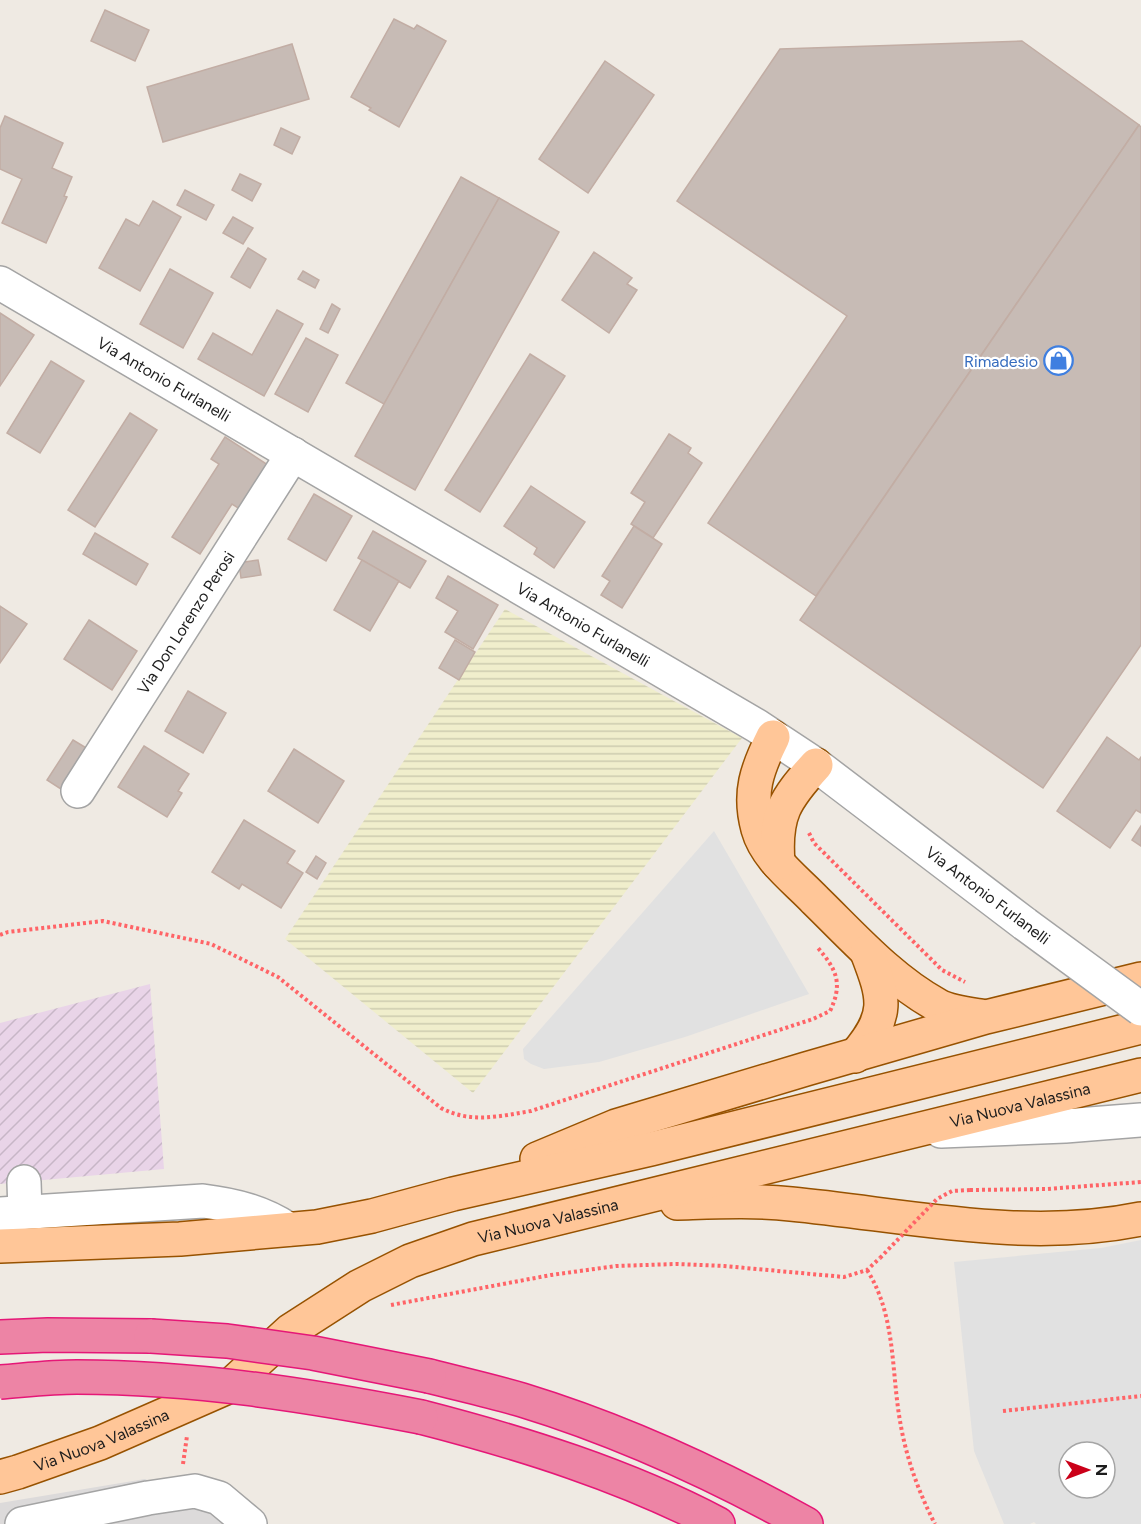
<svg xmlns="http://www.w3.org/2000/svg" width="1141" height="1524" viewBox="0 0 1141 1524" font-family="Figtree,sans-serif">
<defs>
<pattern id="industrial-furrows" width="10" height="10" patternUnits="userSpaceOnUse" patternTransform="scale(1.5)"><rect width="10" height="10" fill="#e9d4e8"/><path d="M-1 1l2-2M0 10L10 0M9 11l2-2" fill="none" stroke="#c7b6c7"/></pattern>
<pattern id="farmland-rules" width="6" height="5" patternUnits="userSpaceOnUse" patternTransform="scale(1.5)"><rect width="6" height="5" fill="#f0eecc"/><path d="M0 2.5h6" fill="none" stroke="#cdccaf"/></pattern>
</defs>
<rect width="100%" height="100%" fill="#efeae3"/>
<polygon fill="#dcdada" points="145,1479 211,1513 222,1524 0,1524 0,1503"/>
<polygon fill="url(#industrial-furrows)" points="150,984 164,1169 0,1184 0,1023"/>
<polygon fill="url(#farmland-rules)" points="505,609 742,738 473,1093 285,939"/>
<g fill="#e1e1e1" fill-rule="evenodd">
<polygon points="714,831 809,994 685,1037 599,1062 544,1069 531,1064 524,1059 523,1049"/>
<path d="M1141 1240V1524H1036L1034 1522 1030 1524H1004L974 1451 954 1262 1101 1248ZM1069 1452H1105V1488H1069Z"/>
</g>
<g fill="#c7bbb5" stroke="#c2ada4" stroke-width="1.5">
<polygon points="105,10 149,30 135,61 91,41"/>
<polygon points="394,19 414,29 417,25 446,41 399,127 369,110 371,108 351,97"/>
<polygon points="1022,41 1139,125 816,596 708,523 847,316 677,201 780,49"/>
<polygon points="292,44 309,99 163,142 147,87"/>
<polygon points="605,61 654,95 588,193 539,159"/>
<polygon points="5,116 63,143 52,168 72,177 64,196 67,197 46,243 2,223 22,179 0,169 0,128"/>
<polygon points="1139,125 1141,127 1141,645 1043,788 800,620"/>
<polygon points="281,128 300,137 292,154 274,145"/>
<polygon points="240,174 261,184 252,201 232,190"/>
<polygon points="461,177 499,198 384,404 346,383"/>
<polygon points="185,190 214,205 206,220 177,205"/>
<polygon points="499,198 559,232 415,490 355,456"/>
<polygon points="153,201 181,217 140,291 99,268 126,219 139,226"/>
<polygon points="233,217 253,228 243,244 223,233"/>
<polygon points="248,248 266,259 250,288 231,277"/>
<polygon points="594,252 632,278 627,284 637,290 609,333 562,300"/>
<polygon points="170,269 213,293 183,348 140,324"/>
<polygon points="303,271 319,280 315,288 298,279"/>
<polygon points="332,304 340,309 328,333 320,329"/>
<polygon points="277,310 303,324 264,396 198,359 213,333 252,355"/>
<polygon points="0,313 34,335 0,386"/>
<polygon points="306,338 338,355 308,412 275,394"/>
<polygon points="530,354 565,376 480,512 445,490"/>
<polygon points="51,361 84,381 40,453 7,433"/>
<polygon points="130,413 157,430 95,527 68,510"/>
<polygon points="669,434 691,448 688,453 702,463 653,538 631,524 645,502 631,493"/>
<polygon points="225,437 271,467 243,511 232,504 200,554 172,537 219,464 211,459"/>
<polygon points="531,486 585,522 554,568 534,554 537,548 504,526"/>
<polygon points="314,494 352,516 326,561 288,539"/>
<polygon points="634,526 662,544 622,608 601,595 610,581 602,576"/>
<polygon points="373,531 426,561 410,588 358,558"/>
<polygon points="95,533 148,564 136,585 83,554"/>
<polygon points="258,560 261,575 241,578 239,563"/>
<polygon points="362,560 399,581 370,631 334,610"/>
<polygon points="448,576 498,605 473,649 445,632 458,611 436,598"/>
<polygon points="0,606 27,624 0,663"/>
<polygon points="89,620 137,651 112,690 64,659"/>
<polygon points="455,640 475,652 459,680 439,668"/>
<polygon points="188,691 226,713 203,753 165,731"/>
<polygon points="1107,737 1139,760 1141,757 1141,813 1136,810 1110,848 1057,811"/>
<polygon points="73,740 93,752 67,793 47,780"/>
<polygon points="144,746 189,774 178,791 182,793 167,817 118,787"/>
<polygon points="294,749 344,781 318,823 268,791"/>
<polygon points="244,820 295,851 287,863 303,873 281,908 242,884 239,889 212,872"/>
<polygon points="1141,826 1141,846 1132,840"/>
<polygon points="316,856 326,863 317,879 306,872"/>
</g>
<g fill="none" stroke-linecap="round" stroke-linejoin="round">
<defs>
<g id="minor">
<path id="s1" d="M0 283 757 726 816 765 1025 924"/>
<path id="s2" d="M78 791 293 454"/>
<polyline points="941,1131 1065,1126 1141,1120"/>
<polyline points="24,1182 25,1212"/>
<path d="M0 1214 203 1201C235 1205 262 1212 288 1229"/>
<polyline points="22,1524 148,1498 195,1491 219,1498 250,1524"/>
</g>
<g id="major">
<path d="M773 737C757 769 748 793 758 829 766 858 795 879 815 900 853 937 890 979 937 1005 949 1012 967 1014 981 1016"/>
<path d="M778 863C774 815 785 799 816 765"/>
<path d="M855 1056C890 1015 885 999 867 952"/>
<polyline points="537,1159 616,1126 806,1069 986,1017 1141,979"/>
<path d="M677 1203C714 1202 753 1200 791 1204 906 1215 1025 1243 1141 1219"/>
<polyline points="0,1246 180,1239 317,1227 372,1216 453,1194 651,1149 1141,1027"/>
<path id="s3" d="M0 1477 18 1472 100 1443 230 1386 290 1331 360 1286 410 1261 473 1239 1141 1075"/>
</g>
<g id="highway">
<polyline points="0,1337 48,1335 151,1336"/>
<path d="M429 1376C460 1384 491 1391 522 1400 620 1430 716 1474 806 1524"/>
<path d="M421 1417C522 1443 625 1475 718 1524"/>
</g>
</defs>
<use href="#minor" stroke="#a4a4a4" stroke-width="36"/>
<use href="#major" stroke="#975200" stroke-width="36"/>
<use href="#highway" stroke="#e51777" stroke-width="36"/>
<g stroke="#ff6467" stroke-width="4" stroke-dasharray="3 3" stroke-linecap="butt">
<polyline points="809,833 814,843 942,970 965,982"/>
<path d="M0 935 8 932 103 921 211 944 278 977 441 1108C471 1124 500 1116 531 1111L813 1019 830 1011C843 984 837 970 818 948"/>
<polyline points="970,1190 1047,1189 1141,1182"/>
<path d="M867 1270C896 1316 891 1369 900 1421 906 1457 918 1491 935 1524"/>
<polyline points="391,1305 551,1275 616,1266 676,1264 724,1266 844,1277 867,1270 880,1258"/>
<polyline points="1003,1411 1141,1396"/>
<polyline points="183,1464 187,1436"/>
</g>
<use href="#minor" stroke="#fff" stroke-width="33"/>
<use href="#major" stroke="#ffc698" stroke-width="33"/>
<use href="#highway" stroke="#ed84a5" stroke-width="33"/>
<defs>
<polyline id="minor-bridge" points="1025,924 1141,1009"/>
<g id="highway-bridge">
<polyline points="151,1336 227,1341 313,1353 429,1376"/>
<path d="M0 1382C26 1380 52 1377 77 1377 193 1377 308 1395 421 1417"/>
</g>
</defs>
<use href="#minor-bridge" stroke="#a4a4a4" stroke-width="36" stroke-linecap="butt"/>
<use href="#highway-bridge" stroke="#e51777" stroke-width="36" stroke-linecap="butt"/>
<polyline stroke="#ff6467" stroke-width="4" stroke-dasharray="3 3" stroke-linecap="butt" points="880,1258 937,1199 952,1191 970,1190"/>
<use href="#minor-bridge" stroke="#fff" stroke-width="33"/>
<use href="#highway-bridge" stroke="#ed84a5" stroke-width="33"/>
</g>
<defs>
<symbol id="shop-ring" viewBox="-11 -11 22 22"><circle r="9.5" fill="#fff" stroke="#3f7fe0" stroke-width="1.5"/><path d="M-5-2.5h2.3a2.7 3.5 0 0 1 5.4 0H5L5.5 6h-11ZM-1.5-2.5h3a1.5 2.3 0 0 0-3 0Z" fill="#3f7fe0"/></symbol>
</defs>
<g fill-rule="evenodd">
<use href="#shop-ring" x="1042" y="344" width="33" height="33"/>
</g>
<g text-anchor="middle" stroke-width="4.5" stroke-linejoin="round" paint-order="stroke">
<g font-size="16" fill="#366cbe" stroke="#fff" text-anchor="end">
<text x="1038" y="367">Rimadesio</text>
</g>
<g font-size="16" fill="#1d1d1d" stroke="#fff">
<text dy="6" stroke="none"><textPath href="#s1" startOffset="190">Via Antonio Furlanelli</textPath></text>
<text dy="6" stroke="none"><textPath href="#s2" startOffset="200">Via Don Lorenzo Perosi</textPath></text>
<text dy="6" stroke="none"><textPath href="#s1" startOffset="676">Via Antonio Furlanelli</textPath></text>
<text transform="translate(988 895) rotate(37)" y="6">Via Antonio Furlanelli</text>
<text dy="6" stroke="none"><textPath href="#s3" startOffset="1098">Via Nuova Valassina</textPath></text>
<text dy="6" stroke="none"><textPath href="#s3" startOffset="612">Via Nuova Valassina</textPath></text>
<text dy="6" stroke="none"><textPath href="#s3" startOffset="108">Via Nuova Valassina</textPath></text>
</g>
</g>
<g transform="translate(1087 1470) rotate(90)"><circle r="28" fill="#ffffff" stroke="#a5a5a5" stroke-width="1.5"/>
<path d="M0-4.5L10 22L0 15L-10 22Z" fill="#cb0019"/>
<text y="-9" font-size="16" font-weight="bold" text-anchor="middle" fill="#1d1d1d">N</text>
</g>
</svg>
